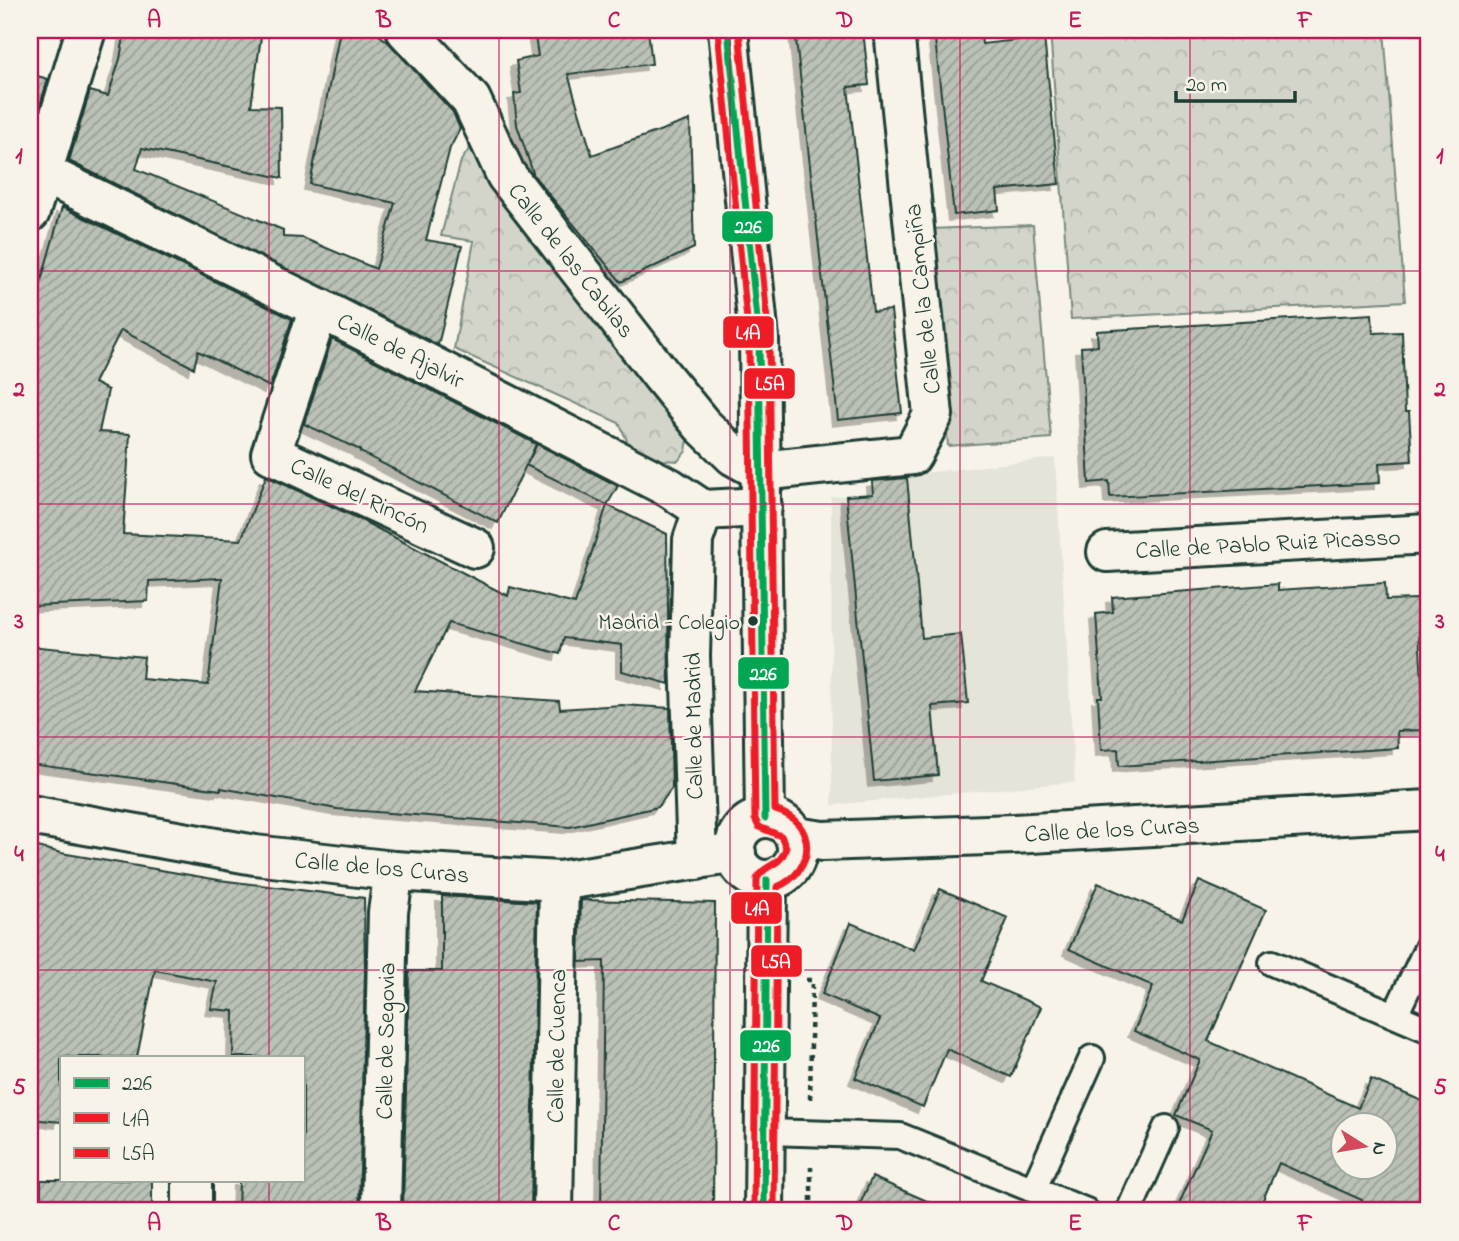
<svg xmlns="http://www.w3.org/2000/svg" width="1459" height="1241" viewBox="0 0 1459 1241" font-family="'Indie Flower',sans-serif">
<defs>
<pattern id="park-crowns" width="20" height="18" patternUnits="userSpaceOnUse" patternTransform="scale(1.75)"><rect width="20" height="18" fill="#d3d5ca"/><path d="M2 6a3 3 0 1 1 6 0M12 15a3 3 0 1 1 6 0" fill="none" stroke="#b5b8ae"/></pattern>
<pattern id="building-hatch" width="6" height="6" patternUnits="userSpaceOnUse" patternTransform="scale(1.75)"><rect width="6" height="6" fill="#bbc1b6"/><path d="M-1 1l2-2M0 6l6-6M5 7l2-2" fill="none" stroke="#979e95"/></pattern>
<filter id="shadow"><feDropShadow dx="-6" dy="6" stdDeviation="0" flood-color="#0004"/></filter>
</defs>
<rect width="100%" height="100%" fill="#f7f3e8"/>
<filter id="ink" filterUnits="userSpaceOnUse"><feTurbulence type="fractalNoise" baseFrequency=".0143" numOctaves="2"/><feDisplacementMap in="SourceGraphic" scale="14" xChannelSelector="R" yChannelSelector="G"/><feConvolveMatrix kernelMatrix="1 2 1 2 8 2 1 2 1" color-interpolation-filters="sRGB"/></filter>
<g filter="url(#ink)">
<polygon fill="#e5e4d9" points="1055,458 1075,782 832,805 831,497 873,494 872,479"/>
<g fill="url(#park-crowns)" stroke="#79897f" stroke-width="2">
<polygon points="1050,30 1384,30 1405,301 1071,319"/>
<polygon points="476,139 689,434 686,451 678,461 663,460 630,447 619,423 454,349 474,241 441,236 461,161"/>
<polygon points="1033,225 1051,438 948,446 930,229"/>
</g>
<g fill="url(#building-hatch)" stroke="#1f3d34" stroke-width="2" fill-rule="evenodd" filter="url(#shadow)">
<polygon points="125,30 262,30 251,106 281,107 282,178 142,148 136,169 283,230 283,237 303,238 376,269 395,203 310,184 340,30 373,30 388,42 453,112 460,129 450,148 426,240 462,246 438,345 69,161 90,91 108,96 120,59"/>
<polygon points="534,30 648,30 652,64 568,74 592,155 690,120 694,248 621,282 534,176 517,125 514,94 521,93 516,61 538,56"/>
<polygon points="795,30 863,30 869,85 848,87 873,312 891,310 902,413 838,420"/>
<polygon points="934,30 980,30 982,44 1044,37 1059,184 997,190 999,210 954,215"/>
<polygon points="30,74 48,79 30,138"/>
<polygon points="62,207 292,319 270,387 198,351 194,368 121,330 94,383 108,390 99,432 130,434 123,534 241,540 266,476 355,517 508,596 510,587 575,604 607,505 667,534 669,684 622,671 622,645 564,638 560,654 449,623 415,691 559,701 560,709 622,705 670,708 672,788 658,807 570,827 337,809 221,788 221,790 30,764 30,646 144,657 142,679 208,685 222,578 149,581 148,601 30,606 30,367 38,292"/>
<polygon points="1372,314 1373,333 1402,332 1405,412 1409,412 1412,461 1379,463 1380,483 1110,497 1109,481 1089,483 1081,347 1098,346 1097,331"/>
<polygon points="332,339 536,444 527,464 537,444 618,486 607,505 526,465 498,523 360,452 360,450 304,424"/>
<polygon points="907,478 922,638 961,634 968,703 932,706 938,775 874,781 846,496 873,494 872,481"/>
<polygon points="1385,583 1386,600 1417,599 1425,730 1397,731 1398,748 1119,766 1118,749 1101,750 1098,697 1102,697 1096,614 1113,612 1112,597 1278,584 1278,590"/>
<polygon points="30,845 61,853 219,880 364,898 365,971 359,1211 238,1211 239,1180 303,1180 303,1057 233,1057 234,1011 211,1009 217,982 155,970 137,1057 61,1057 61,1122 30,1119"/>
<path d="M1199 881 1266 910 1208 1041 1358 1108 1371 1079 1429 1104V1211H1357L1362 1200 1279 1163 1258 1211H1176L1212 1130 1176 1115 1200 1060 1134 1031 1153 986 1069 949 1098 883 1182 920ZM1343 1125H1385V1167H1343Z"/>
<polygon points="940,889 1008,918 981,981 1041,1007 1011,1077 947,1049 923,1107 855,1078 880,1019 822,994 851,923 914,950"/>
<polygon points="442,896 537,902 531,1211 403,1211 409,971 442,971"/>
<polygon points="581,900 715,903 713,1211 601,1211 604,961 579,962"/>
<polygon points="872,1177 950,1211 857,1211"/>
<rect x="41" y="1180" width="111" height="31"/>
</g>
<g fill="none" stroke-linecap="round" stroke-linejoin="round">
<defs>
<g id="service">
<polyline points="1272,963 1429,1030"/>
<polyline points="1395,1015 1429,944"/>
<polyline points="766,1132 900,1136 1086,1211"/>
<polyline points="1034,1188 1092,1058"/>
<polyline points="1129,1211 1166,1128"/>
</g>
<g id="minor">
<polyline points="406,30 471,100 506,175 662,376 702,425 734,456 761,471 912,455 933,415 894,30"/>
<polyline points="41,172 319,308 670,488 703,510 762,507"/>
<polyline points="30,212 86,30"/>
<polyline points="319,308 271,454 475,548"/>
<polyline points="1107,552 1429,534"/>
<polyline points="30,815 255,855 394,871 559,881 736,853"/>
<polyline points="795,837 823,841 1014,834 1429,810"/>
<polyline points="697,860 690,656 693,540 703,510"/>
<polyline points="192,1211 192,1180"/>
<polyline points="381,1211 388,912 394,871"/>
<polyline points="553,1211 559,881"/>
</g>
<g id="tertiary">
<polyline points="728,30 759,339 765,818"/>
<circle cx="766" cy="849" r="31"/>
<polyline points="764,1211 767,880"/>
</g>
</defs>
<use href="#service" stroke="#1f3d34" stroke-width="30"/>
<use href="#minor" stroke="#1f3d34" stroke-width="44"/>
<use href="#tertiary" stroke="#1f3d34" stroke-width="44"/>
<g stroke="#1f3d34" stroke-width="4.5" stroke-dasharray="5 5" stroke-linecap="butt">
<polyline points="806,980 812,980 810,1102"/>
<polyline points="811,1211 811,1167"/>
</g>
<use href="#service" stroke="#f7f3e8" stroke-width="24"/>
<use href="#minor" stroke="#f7f3e8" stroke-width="38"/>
<use href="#tertiary" stroke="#f7f3e8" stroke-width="38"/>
<defs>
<g id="bus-1">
<polyline points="728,30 759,339 765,818"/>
<polyline points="764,1211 767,880"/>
</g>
<path id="bus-2" d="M718 31 749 340 755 819 759 827 781 836 786 847C782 867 763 864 757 879L754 1211"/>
<path id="bus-3" d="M739 30 769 339 775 810C818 822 816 871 777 887L774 1211"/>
</defs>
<use href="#bus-1" stroke="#f7f3e8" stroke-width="12"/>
<use href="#bus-2" stroke="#f7f3e8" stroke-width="12"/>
<use href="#bus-3" stroke="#f7f3e8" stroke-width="12"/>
<use href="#bus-1" stroke="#00a651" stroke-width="7"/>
<use href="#bus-2" stroke="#ee1c25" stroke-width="7"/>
<use href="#bus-3" stroke="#ee1c25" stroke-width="7"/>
</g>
</g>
<path fill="none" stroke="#c2185b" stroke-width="2" stroke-opacity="0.55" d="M269 30V1057M499 30V1211M730 30V1211M960 30V1211M1190 30V1211M30 271H1429M30 504H1429M30 737H1429M30 970H1429M269 1180V1211"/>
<circle fill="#1f3d34" stroke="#f7f3e8" stroke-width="2.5" cx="753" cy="621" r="6"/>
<g text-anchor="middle" stroke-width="5" stroke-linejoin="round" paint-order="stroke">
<g font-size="22" fill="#1f3d34" stroke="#f7f3e8" text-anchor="end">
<text x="740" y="629">Madrid - Colegio</text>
</g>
<g font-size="24" fill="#1f3d34" stroke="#f7f3e8">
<text transform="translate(572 260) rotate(52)" y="8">Calle de las Cabilas</text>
<text transform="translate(922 299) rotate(-96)" y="8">Calle de la Campiña</text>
<text transform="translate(401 350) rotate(27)" y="8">Calle de Ajalvir</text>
<text transform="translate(360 495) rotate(25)" y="8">Calle del Rincón</text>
<text transform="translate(1268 543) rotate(-3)" y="8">Calle de Pablo Ruiz Picasso</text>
<text transform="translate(693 726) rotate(-91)" y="8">Calle de Madrid</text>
<text transform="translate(1112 829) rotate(-3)" y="8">Calle de los Curas</text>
<text transform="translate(382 867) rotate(5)" y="8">Calle de los Curas</text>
<text transform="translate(385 1041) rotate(-89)" y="8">Calle de Segovia</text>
<text transform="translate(556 1046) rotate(-89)" y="8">Calle de Cuenca</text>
</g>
</g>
<g stroke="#f7f3e8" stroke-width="2.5">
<rect x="721" y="210" width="53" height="33" rx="7" fill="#00a651"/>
<rect x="722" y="315" width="53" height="34" rx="7" fill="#ee1c25"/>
<rect x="743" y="367" width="53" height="33" rx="7" fill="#ee1c25"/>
<rect x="737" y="656" width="53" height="34" rx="7" fill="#00a651"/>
<rect x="730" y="891" width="53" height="34" rx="7" fill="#ee1c25"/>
<rect x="750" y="944" width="53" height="34" rx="7" fill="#ee1c25"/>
<rect x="739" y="1029" width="53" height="33" rx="7" fill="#00a651"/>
</g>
<g font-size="19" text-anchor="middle" font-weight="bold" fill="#fff">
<text x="748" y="233">226</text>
<text x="748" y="339">L1A</text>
<text x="770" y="390">L5A</text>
<text x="763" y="680">226</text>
<text x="757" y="915">L1A</text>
<text x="776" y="968">L5A</text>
<text x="766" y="1052">226</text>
</g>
<rect width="1459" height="1241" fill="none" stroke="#f7f3e8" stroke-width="77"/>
<rect x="60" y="1056" width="245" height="126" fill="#f7f3e8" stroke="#a1aaa0" stroke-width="2"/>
<rect x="74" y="1078" width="35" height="10" fill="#00a651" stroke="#a1aaa0" stroke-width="2"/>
<text x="122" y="1090" font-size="21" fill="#1f3d34">226</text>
<rect x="74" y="1113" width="35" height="10" fill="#ee1c25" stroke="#a1aaa0" stroke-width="2"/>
<text x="122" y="1126" font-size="21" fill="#1f3d34">L1A</text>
<rect x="74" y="1148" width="35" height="10" fill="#ee1c25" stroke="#a1aaa0" stroke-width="2"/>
<text x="122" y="1160" font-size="21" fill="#1f3d34">L5A</text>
<g transform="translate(1364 1146) rotate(101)"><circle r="33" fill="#f7f3e8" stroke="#a1aaa0" stroke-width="2"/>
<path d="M0-5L12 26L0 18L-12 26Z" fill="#d1495b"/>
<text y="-10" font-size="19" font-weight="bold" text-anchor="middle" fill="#1f3d34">N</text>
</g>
<path d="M1176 91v10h119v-10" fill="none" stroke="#1f3d34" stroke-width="3.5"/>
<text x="1186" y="91" font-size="21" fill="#1f3d34" stroke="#f7f3e8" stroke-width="5" paint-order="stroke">20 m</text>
<rect x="38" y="38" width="1382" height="1164" fill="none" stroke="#c2185b" stroke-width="2.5"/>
<g font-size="23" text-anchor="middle" font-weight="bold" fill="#c2185b">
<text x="154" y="27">A</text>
<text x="384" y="27">B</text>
<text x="614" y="27">C</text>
<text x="845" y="27">D</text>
<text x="1075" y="27">E</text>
<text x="1305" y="27">F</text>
<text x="19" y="163">1</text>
<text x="1440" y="163">1</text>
<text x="19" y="396">2</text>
<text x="1440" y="396">2</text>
<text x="19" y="628">3</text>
<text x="1440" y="628">3</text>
<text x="19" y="861">4</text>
<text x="1440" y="861">4</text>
<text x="19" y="1094">5</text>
<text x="1440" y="1094">5</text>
<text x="154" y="1230">A</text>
<text x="384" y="1230">B</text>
<text x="614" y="1230">C</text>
<text x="845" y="1230">D</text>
<text x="1075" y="1230">E</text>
<text x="1305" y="1230">F</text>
</g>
</svg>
